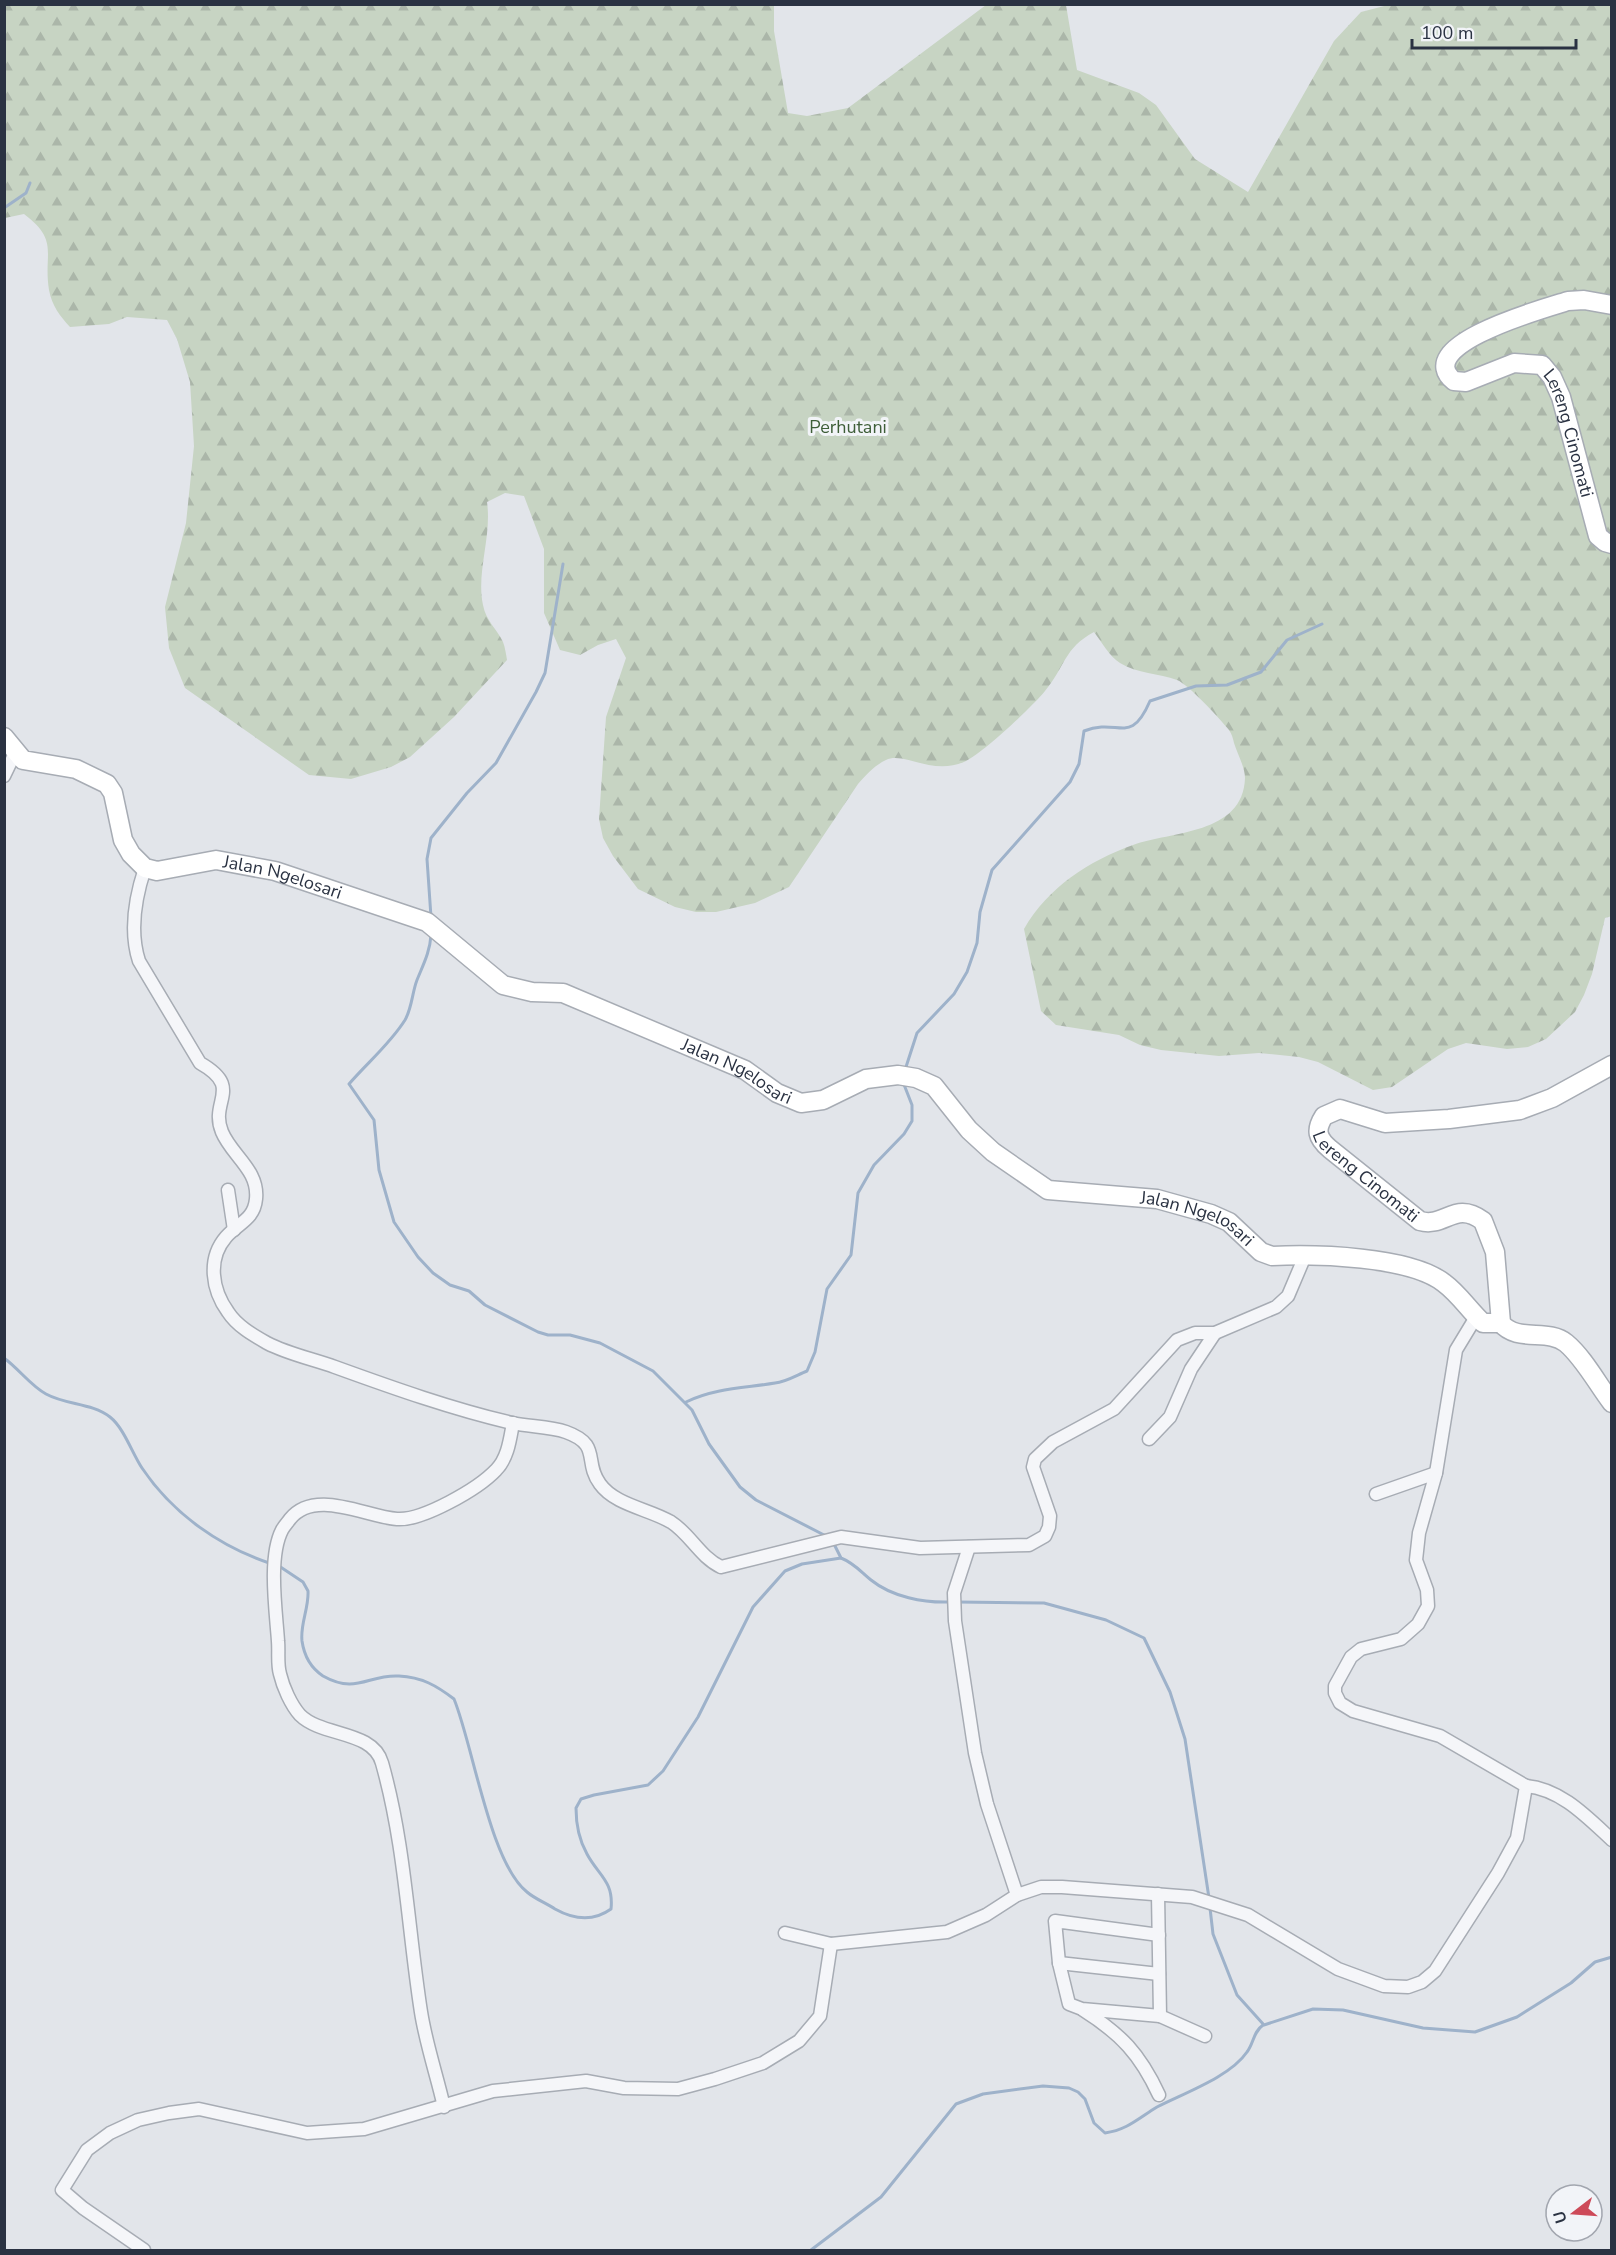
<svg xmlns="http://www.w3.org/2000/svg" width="1616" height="2255" viewBox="0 0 1616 2255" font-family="'Nunito Sans',sans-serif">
<defs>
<pattern id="forest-firs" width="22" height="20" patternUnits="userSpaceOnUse" patternTransform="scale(1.5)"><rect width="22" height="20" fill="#c7d4c3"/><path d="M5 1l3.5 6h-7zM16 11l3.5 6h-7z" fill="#abb6a9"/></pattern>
</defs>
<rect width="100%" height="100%" fill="#e2e5ea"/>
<path fill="url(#forest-firs)" d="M1392 4 1611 5 1612 916 1605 918 1592 974 1584 995 1575 1012 1546 1039 1528 1047 1507 1049 1466 1043 1448 1049 1392 1087 1373 1090 1318 1062 1299 1057 1259 1053 1219 1056 1161 1050 1140 1045 1119 1035 1056 1025 1041 1011 1024 929C1048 887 1089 861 1133 845 1171 831 1243 835 1245 778 1245 767 1237 753 1234 743 1233 739 1232 734 1229 730 1221 720 1188 684 1177 680 1159 673 1137 674 1120 663 1110 657 1101 641 1094 632 1064 648 1065 667 1045 691 1032 707 984 752 966 761 933 777 904 751 886 760 875 765 866 775 858 784L789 887 755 903 716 912H696L675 907 638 889 613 856 603 838 599 819 606 717 626 658 616 639 598 645 580 655 560 650 544 613V549L524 496 505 493 487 502C492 537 476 572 483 605 486 621 497 629 503 642 505 647 506 654 507 660L454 717 410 757 391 767 351 779 309 775 185 688 169 648 165 607 186 523 194 446 190 382 177 339 167 320 127 317 109 324 70 327C60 316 52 306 49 290 43 253 60 241 24 214L5 218V5H774V31L788 113 807 116 848 108 986 5H1066L1077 70 1139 93 1156 105 1195 159 1248 192 1334 41 1361 12Z"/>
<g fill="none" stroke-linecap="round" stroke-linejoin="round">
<g stroke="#9eb2ca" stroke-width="3">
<polyline points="4,208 26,193 30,183"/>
<polyline points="431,917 427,859 431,838 467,793 496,763 536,692 545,673 563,564"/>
<path d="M431 935C430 952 423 965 417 980 412 993 412 1008 405 1020 390 1044 367 1063 349 1084L374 1120 379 1170 394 1222 418 1257 433 1273 450 1285 469 1291 485 1305 538 1332 548 1335H570L600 1343 653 1371 692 1410 709 1444 740 1487 756 1500 826 1536"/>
<path d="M905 1070 917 1033 954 994 967 972 977 943 980 912 992 870 1070 782 1079 764 1084 731C1119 717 1130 747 1150 701L1196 686 1227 685 1261 672 1287 640 1322 624"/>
<path d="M4 1358C19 1369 31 1386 46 1394 66 1405 92 1403 110 1417 124 1428 132 1453 142 1468 173 1514 220 1547 272 1564"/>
<path d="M686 1402C715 1388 745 1388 775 1383 786 1382 797 1375 807 1371L815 1352 827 1289 851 1255 858 1193 874 1165 904 1134 912 1121V1105L903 1082"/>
<path d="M833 1542 841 1558C854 1563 861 1572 871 1580 892 1597 924 1603 950 1602"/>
<path d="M279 1566 303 1582 308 1591C309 1608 300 1624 302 1641 304 1655 311 1668 323 1676 357 1695 368 1674 399 1676 422 1677 437 1686 454 1699 473 1745 490 1863 527 1892 535 1899 546 1903 555 1909 573 1919 593 1922 611 1909 614 1881 598 1875 587 1854 579 1840 576 1824 576 1808L581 1799 594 1795 648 1785 663 1771 698 1717 753 1607 785 1571 802 1564 841 1558"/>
<polyline points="957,1602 1044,1603 1106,1620 1144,1638 1170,1692 1185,1739 1209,1898"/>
<polyline points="1210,1908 1213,1934 1237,1995 1264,2025 1313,2009 1343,2010 1423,2028 1475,2032 1517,2017 1571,1983 1595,1962 1612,1957"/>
<path d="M811 2250 881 2197 956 2104 983 2094 1043 2086 1069 2088 1078 2092 1085 2099 1094 2123 1105 2133C1127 2130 1139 2118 1157 2107 1184 2093 1230 2077 1247 2052 1254 2043 1253 2032 1263 2025"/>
</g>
<defs>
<g id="street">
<polyline points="4,776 15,753"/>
<path d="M145 868C135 898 129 930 139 961L200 1063C244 1088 209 1101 222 1132 232 1156 259 1170 256 1199 254 1220 238 1223 226 1237 207 1259 212 1290 228 1312 237 1326 253 1335 267 1343 288 1354 313 1359 335 1367 393 1388 452 1409 512 1423 530 1427 549 1426 566 1432 602 1445 583 1461 600 1484 615 1505 649 1509 671 1522 690 1534 700 1557 721 1567L841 1537 920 1548 1029 1545 1045 1536 1049 1527 1050 1516 1033 1467 1035 1459 1053 1442 1114 1409 1177 1340 1195 1333H1215L1276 1307 1288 1296 1305 1256"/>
<polyline points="228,1190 234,1230"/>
<polyline points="1149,1439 1170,1417 1191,1369 1215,1333"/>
<polyline points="1376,1494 1436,1473"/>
<polyline points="969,1547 954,1593 955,1621 975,1753 987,1804 1017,1895"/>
<path d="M1526 1786C1561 1789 1587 1817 1612 1840"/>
<polyline points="1158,1894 1160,2016 1205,2036"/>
<polyline points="785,1933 831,1944 947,1932 986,1915 1017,1895 1041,1887 1062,1887 1192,1897 1248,1915 1338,1969 1384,1986 1408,1987 1422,1982 1435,1971 1498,1873 1517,1838 1526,1786 1440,1736 1353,1711 1340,1703 1335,1693 1335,1686 1351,1657 1361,1649 1401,1639 1418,1624 1428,1606 1427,1590 1416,1560 1419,1533 1436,1473 1456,1350 1476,1317"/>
<polyline points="1159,1935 1055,1921 1059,1963 1069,2004 1082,2009 1160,2016"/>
<polyline points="1059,1963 1159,1974"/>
<path d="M1083 2010C1121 2034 1140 2054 1159 2095"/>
<path d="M444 2107C437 2076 426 2044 421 2012 408 1929 405 1844 382 1763 373 1730 322 1737 300 1715 291 1705 283 1687 280 1674 277 1664 279 1652 278 1641 276 1611 268 1557 282 1530 284 1526 288 1522 290 1519 315 1488 366 1517 397 1519 422 1521 478 1489 496 1470 508 1458 510 1439 513 1423"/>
<polyline points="144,2250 83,2208 62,2190 87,2150 110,2133 138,2120 169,2113 199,2109 307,2133 364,2129 493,2091 586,2081 624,2088 678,2089 715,2079 763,2063 799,2041 820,2016 831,1944"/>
</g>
<g id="secondary">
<path id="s1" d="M1612 305 1584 300 1568 301C1546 308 1410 345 1454 381L1466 382 1514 363 1542 365 1552 377 1561 397 1598 536 1605 542 1612 544"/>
<path id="s2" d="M4 737 23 760 76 769 107 784 113 793 123 840 131 854 145 868 157 871 216 860 275 871 427 922 503 985 532 992 563 993 745 1070 777 1093 801 1103 823 1100 866 1079 898 1075 916 1078 934 1086 969 1130 993 1152 1048 1190 1157 1199 1211 1214 1229 1222 1261 1252 1272 1256C1315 1254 1410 1256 1444 1283 1459 1294 1469 1310 1483 1323H1501"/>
<path id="s3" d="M1612 1065 1552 1098 1520 1110 1449 1119 1385 1123 1340 1109 1324 1116C1315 1130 1317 1138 1330 1149L1420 1221C1445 1228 1455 1200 1483 1221L1495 1252 1501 1323C1517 1343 1548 1328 1566 1343 1584 1358 1598 1385 1612 1403"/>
</g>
</defs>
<use href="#street" stroke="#a7acb4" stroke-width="15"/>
<use href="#secondary" stroke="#a7acb4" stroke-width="21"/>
<use href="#street" stroke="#f5f6f9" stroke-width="12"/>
<use href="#secondary" stroke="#fff" stroke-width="18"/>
</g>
<g text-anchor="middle" stroke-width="6" stroke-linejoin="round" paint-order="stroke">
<g font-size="18" fill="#3e5e38" stroke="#f2f4f8">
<text x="848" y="433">Perhutani</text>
</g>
<g font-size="18" fill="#2a3242" stroke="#f2f4f8">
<text dy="6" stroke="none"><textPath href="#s1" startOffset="372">Lereng Cinomati</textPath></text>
<text dy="6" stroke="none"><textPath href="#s2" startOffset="354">Jalan Ngelosari</textPath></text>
<text dy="6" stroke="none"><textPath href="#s2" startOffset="856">Jalan Ngelosari</textPath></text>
<text dy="6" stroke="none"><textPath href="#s3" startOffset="386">Lereng Cinomati</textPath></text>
<text dy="6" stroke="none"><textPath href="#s2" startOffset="1378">Jalan Ngelosari</textPath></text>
</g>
</g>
<rect width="1616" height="2255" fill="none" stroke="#2a3242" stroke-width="12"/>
<g transform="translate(1574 2213) rotate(253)"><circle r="28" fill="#f2f4f8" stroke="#a2a6af" stroke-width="1.5"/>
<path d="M0-4.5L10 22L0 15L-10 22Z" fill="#cd4a59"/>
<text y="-9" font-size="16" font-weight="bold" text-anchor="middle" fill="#2a3242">U</text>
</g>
<path d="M1412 39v9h164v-9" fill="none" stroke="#2a3242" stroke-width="3"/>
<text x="1421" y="39" font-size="18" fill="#2a3242" stroke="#f2f4f8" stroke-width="4.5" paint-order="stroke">100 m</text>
</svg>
